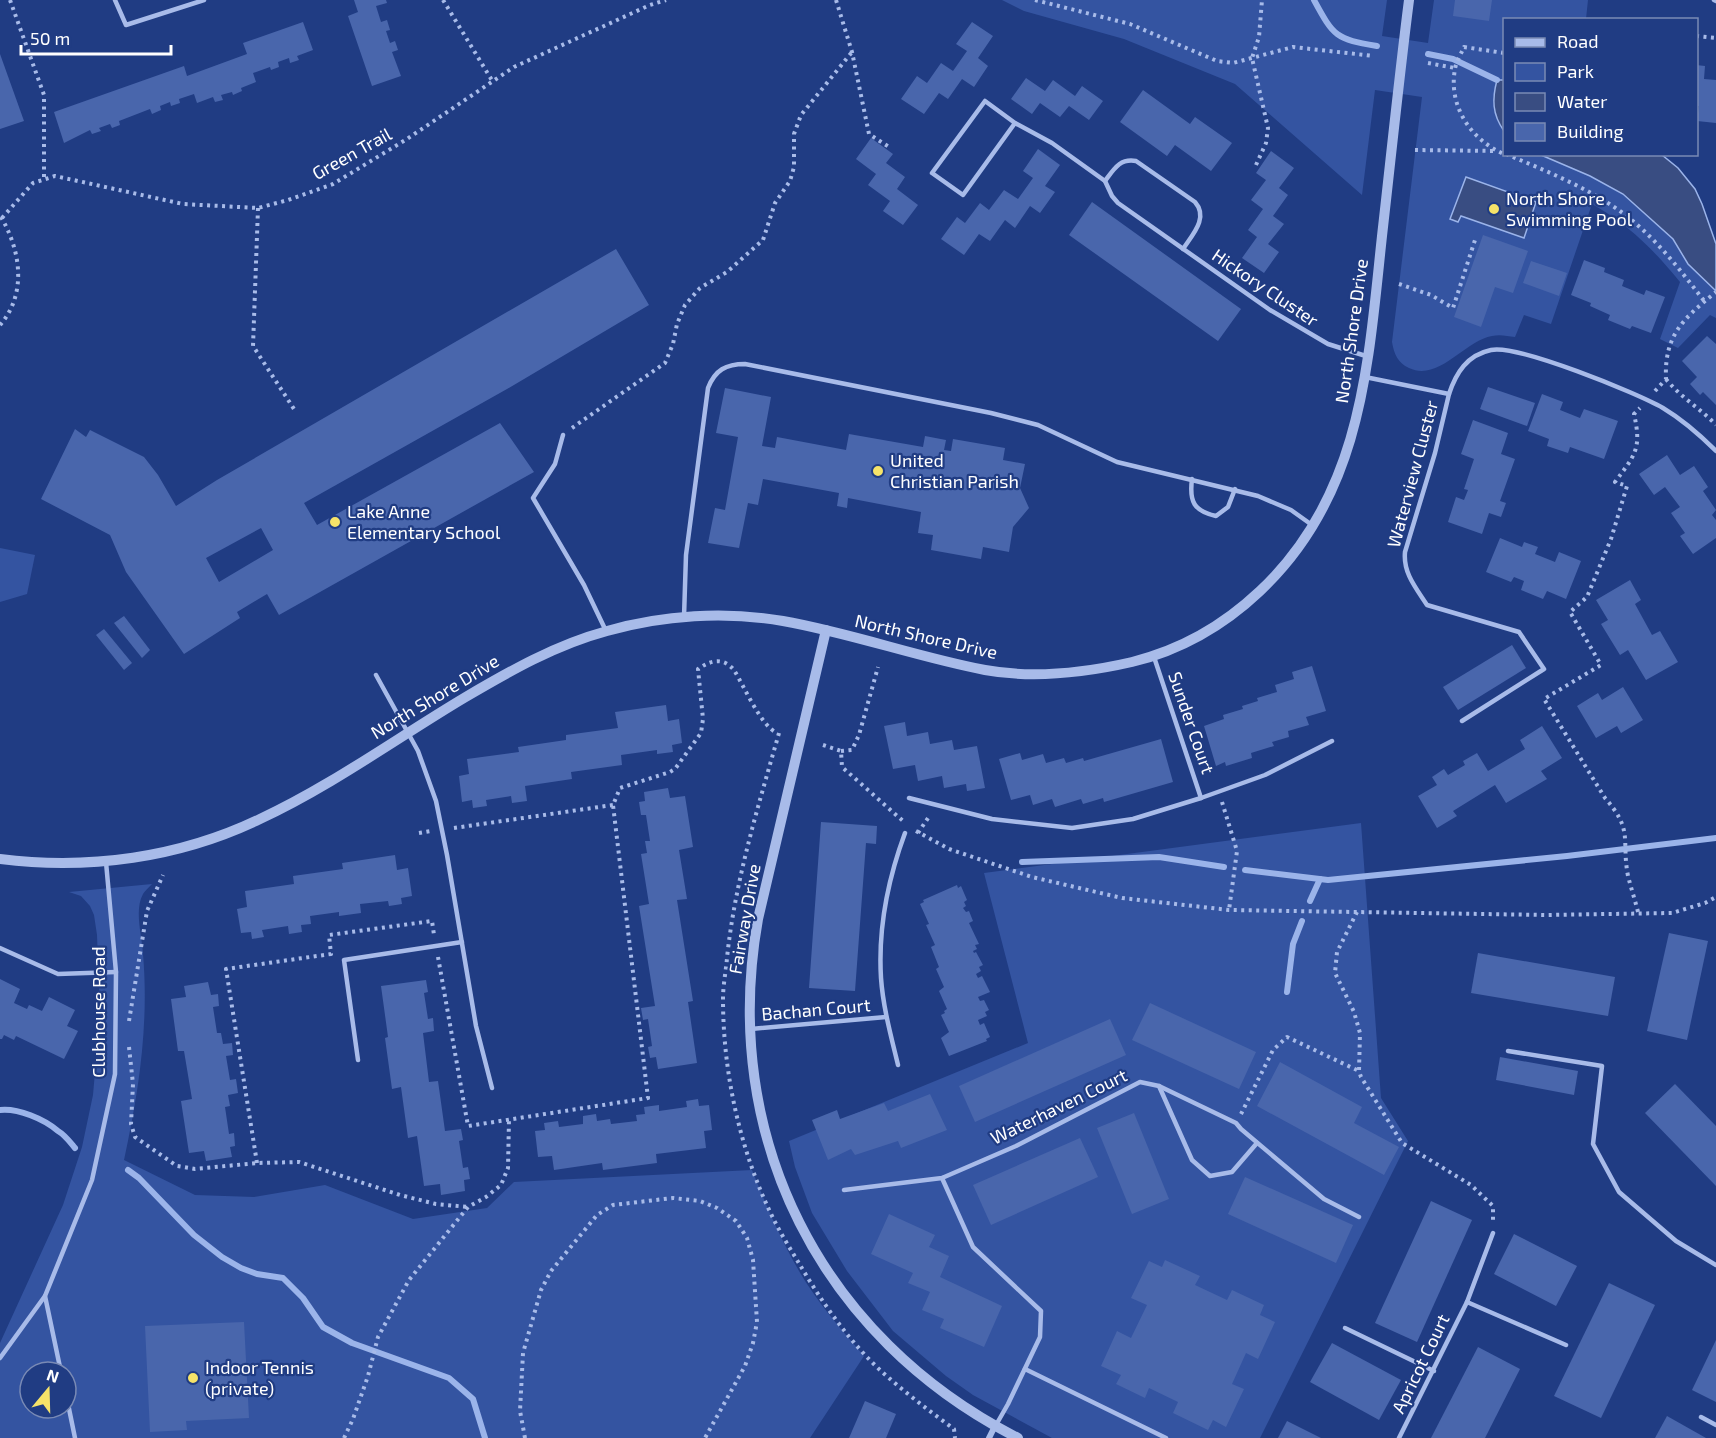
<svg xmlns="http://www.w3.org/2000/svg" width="1716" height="1438" viewBox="0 0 1716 1438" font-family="'Exo 2',sans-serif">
<rect width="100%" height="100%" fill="#203c83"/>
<g fill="#3454a1" fill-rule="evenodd">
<path d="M1002 0H1387L1382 36 1428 43 1434 0H1588L1586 19 1504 20V80H1497L1493 98 1494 109 1499 123 1504 131V154L1541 155 1590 176 1623 194 1673 239 1688 264 1716 291V318L1710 315 1678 348 1660 339 1680 282C1653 249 1629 225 1592 204L1551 324 1524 315 1515 337C1507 336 1500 334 1492 336 1464 341 1439 382 1409 368 1398 363 1394 354 1392 342L1422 97 1375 90 1362 195 1235 84 1124 39 1024 11Z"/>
<polygon points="0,548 35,555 27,594 0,602"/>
<polygon points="1361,823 1381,1098 1408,1141 1260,1438 1052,1438 973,1395 946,1376 893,1331 847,1271 812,1213 795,1167 789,1141 1028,1043 984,873"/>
<path d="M152 884C149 887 145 891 143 894 134 910 142 936 143 954 149 1024 139 1091 124 1160L195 1195 254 1197 325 1185 413 1219 487 1208 514 1182 752 1170C766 1205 780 1238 799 1271 817 1302 841 1329 864 1356L810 1438H0V1343L63 1205 82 1147 93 1095 100 1015 97 935 94 915 90 906 81 896 69 892ZM30 1372H66V1408H30Z"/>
</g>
<g fill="#394d82" stroke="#9bb4ea" stroke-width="1.5">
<path d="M1497 80H1504V131C1492 114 1492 99 1497 80Z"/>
<polygon points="1541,155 1662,155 1678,168 1695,189 1702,204 1716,244 1716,291 1688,264 1673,239 1623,194 1590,176"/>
<polygon points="1466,177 1536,202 1524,238 1461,216 1458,222 1450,219"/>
</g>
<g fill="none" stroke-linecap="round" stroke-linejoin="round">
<g stroke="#9bb4ea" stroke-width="6">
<path d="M1314 0C1334 37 1336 39 1377 46"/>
<polyline points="1428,54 1453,59 1497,80"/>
<polyline points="1022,862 1159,857 1224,867"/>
<polyline points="1245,870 1328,880 1567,856 1716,838"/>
<polyline points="1310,901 1320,879"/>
<polyline points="1287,992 1293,944 1302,921"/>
<path d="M0 1110C18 1108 44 1119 58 1131 65 1135 70 1142 75 1148"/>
<polyline points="128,1170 139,1178 194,1235 222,1257 241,1268 257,1274 283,1278 303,1298 323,1327 352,1343 449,1378 473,1399 485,1438"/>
</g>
</g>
<g fill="#4966ac" fill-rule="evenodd">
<polygon points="354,0 386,0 387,3 376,6 381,22 387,20 390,30 386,31 390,43 395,41 398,50 392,52 401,76 372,86 348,16 358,12"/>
<polygon points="1455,0 1492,0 1489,21 1453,16"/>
<polygon points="303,22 313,50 297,56 299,60 290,63 289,58 278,62 279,67 271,70 270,67 253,73 256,82 241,88 242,91 233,95 232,92 221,95 223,100 215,102 213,97 197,103 194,94 179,99 180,103 171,106 170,102 160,106 161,110 152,114 150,109 119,121 120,125 112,128 110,124 99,128 101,131 92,134 90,130 64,143 54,112 184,66 187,76 247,54 243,43"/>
<polygon points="972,22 993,36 978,58 988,66 974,87 962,79 948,99 939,93 924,114 901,99 917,76 927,83 941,63 953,71 967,51 956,44"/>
<polygon points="0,54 24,121 0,129"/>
<polygon points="1696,65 1705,66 1704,79 1716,80 1716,123 1697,121 1699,106 1696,106"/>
<polygon points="1026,78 1045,91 1053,80 1075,96 1082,86 1103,101 1089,120 1069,106 1060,117 1040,103 1032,114 1011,99"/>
<polygon points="1143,90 1190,124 1195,117 1232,143 1211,171 1175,145 1167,156 1120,122"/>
<polygon points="871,138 893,154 886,163 905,177 897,189 918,205 903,225 883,211 890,201 868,185 876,174 856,159"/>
<polygon points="1038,149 1060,165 1045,186 1055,192 1040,213 1030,206 1015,228 1005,220 990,241 979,234 964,255 941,239 957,217 965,223 980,203 989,210 1004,190 1018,199 1033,178 1023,171"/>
<polygon points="1271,151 1294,168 1279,188 1288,195 1273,216 1284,224 1268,244 1279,252 1264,273 1242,258 1257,237 1248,230 1263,209 1251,200 1266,180 1256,173"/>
<polygon points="1092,202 1241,309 1218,341 1069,235"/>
<polygon points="1483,235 1528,251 1513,293 1495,287 1481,327 1454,317"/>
<path d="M616 249 649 305 507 389 304 503 317 525 500 423 534 472 279 615 267 594 237 612 240 618 184 654 126 572 110 535 41 499 75 429 86 437 90 430 144 457 158 475 176 506 217 480ZM261 528 273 550 219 582 206 558Z"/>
<polygon points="1584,260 1605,268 1604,272 1624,280 1622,286 1644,295 1646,290 1665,297 1651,333 1632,326 1630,329 1608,320 1610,315 1590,306 1591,303 1571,295"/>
<polygon points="1531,261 1567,273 1559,296 1523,283"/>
<polygon points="1707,336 1716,344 1716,405 1703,392 1700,395 1690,384 1697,377 1682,361"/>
<polygon points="1488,387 1535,403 1527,426 1480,409"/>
<polygon points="725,388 771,397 762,446 775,448 777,437 846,450 849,434 923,447 925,436 946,440 944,450 951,451 953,439 1005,448 1003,460 1025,464 1020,488 1029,508 1013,527 1009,552 983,547 981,559 931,550 933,535 918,533 921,512 848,498 847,508 837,506 839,493 763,479 758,505 748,503 739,548 708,543 715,508 725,510 738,437 716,433"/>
<polygon points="1542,394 1563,402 1560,410 1580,418 1584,409 1618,421 1604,459 1570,447 1568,453 1547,446 1549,439 1528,431"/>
<polygon points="1473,420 1508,433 1501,454 1515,459 1500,501 1506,503 1501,517 1489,513 1482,534 1448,522 1456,497 1464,500 1468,490 1464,489 1474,459 1461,454"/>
<polygon points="1667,455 1680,475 1694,466 1708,487 1703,491 1716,510 1712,515 1716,520 1716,538 1693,554 1680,536 1685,533 1671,513 1680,507 1665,487 1654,495 1639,474"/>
<polygon points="1500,538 1522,547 1524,542 1538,547 1535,554 1555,562 1559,552 1581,561 1566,599 1547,591 1543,599 1521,590 1524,581 1514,577 1511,582 1486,572"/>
<polygon points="1630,580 1641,600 1635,604 1652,635 1660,631 1678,662 1646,680 1628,650 1620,655 1601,624 1608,620 1596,600"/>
<polygon points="124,616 150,650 142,658 114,623"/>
<polygon points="104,629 132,663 124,670 96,635"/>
<polygon points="1512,645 1526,668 1458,710 1443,687"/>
<polygon points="1312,666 1326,711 1306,717 1309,725 1288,731 1289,737 1272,742 1274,746 1251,753 1252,758 1226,766 1225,762 1216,766 1204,726 1224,719 1223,715 1243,709 1242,706 1258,701 1257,698 1277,692 1275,685 1294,679 1292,672"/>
<polygon points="1623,687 1643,720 1621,733 1617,726 1596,738 1577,706 1598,693 1602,700"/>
<polygon points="666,705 668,721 679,719 682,743 672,745 673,752 657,754 657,750 621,755 622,765 571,772 572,779 525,786 527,801 512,803 511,796 486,800 487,806 473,808 472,800 462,802 459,776 469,774 467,759 519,752 518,747 566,740 566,735 618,728 615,712"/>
<polygon points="905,722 907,736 928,732 930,744 952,740 954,750 977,746 985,788 967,791 966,784 944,788 942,776 918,781 915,765 893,769 884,726"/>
<polygon points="1542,726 1562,758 1541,771 1547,779 1506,803 1495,785 1453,811 1457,816 1437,828 1418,796 1437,785 1432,777 1444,769 1448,775 1465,765 1463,761 1477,753 1488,771 1525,749 1520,740"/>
<polygon points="1161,739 1173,782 1104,802 1103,798 1083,804 1081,799 1055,807 1052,799 1033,805 1030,795 1011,800 999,759 1020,753 1022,760 1043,754 1046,763 1064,758 1066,763 1083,758 1084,761"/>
<polygon points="668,788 670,798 685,796 693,847 679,850 687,899 677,900 693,1001 688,1002 697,1063 658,1069 656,1057 650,1058 648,1047 652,1046 648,1019 643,1020 641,1008 655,1006 639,906 649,904 641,854 647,853 645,841 650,841 646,815 641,815 639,802 645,801 644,792"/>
<polygon points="821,822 877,826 876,844 866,843 855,991 809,988"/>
<polygon points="395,855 397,870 408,868 412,896 401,898 402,904 389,906 388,901 360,904 361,913 339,916 339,912 310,916 311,924 301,925 302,932 289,934 288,926 262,930 264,937 252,939 251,932 241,933 237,909 247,907 245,891 294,884 293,876 343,869 342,863"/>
<polygon points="957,885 958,888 961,886 967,900 964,902 966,906 963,908 966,912 969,911 973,921 969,923 979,944 975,945 977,949 973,951 974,953 976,952 983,965 979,967 981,971 976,974 978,978 982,976 990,992 978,997 980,1001 984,1000 989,1010 985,1012 987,1016 978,1020 980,1025 984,1023 990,1037 986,1039 987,1041 949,1056 941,1038 949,1032 941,1015 945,1013 944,1011 947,1009 939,991 944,987 936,969 939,967 931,947 935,945 926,925 929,924 920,904 924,902 923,900"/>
<polygon points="1669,933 1708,941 1687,1040 1647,1031"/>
<polygon points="1478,953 1615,977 1608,1016 1471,993"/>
<polygon points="0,979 20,989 14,1003 27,1009 29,1005 42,1011 49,997 75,1010 67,1026 78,1031 64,1059 16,1036 14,1040 4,1035 2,1039 0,1039"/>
<polygon points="426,980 428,992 424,993 428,1019 433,1018 434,1031 423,1033 429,1082 438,1081 445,1131 461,1129 463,1140 459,1141 463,1168 468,1167 470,1179 464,1180 465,1191 441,1195 440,1184 424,1186 417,1136 408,1138 401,1087 392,1089 385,1038 388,1037 381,986"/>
<polygon points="208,982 211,995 218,994 219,1006 213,1007 217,1033 221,1033 223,1044 232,1043 233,1055 226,1056 230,1080 236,1079 238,1093 228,1095 230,1106 225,1107 229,1134 234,1133 235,1146 230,1147 232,1157 206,1161 204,1151 189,1153 181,1101 192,1099 184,1051 178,1051 171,999 186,997 184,986"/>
<polygon points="1150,1003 1256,1052 1239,1089 1132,1040"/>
<polygon points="1110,1019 1126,1055 975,1122 959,1086"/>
<polygon points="1500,1057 1578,1071 1574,1095 1496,1080"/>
<polygon points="1280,1062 1362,1107 1354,1123 1399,1147 1384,1175 1257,1106"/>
<polygon points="1675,1084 1716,1126 1716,1186 1645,1113"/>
<polygon points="930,1094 947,1130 901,1148 898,1141 855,1155 851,1149 828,1160 812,1120 837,1110 840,1119 884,1103 888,1111"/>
<polygon points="698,1099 699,1106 709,1105 712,1130 704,1131 706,1148 656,1154 657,1163 603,1170 602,1163 554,1170 552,1156 538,1157 535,1131 545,1130 544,1123 558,1121 559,1127 583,1124 583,1116 596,1114 597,1121 610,1119 611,1124 637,1121 636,1115 645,1114 644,1107 659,1105 659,1111 687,1107 686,1101"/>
<polygon points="1134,1113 1169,1199 1132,1214 1097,1128"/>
<polygon points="1080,1138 1098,1177 991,1225 973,1185"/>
<polygon points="1245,1177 1353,1225 1336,1263 1228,1214"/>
<polygon points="1431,1201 1472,1220 1417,1342 1375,1323"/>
<polygon points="889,1214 935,1235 929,1247 949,1256 940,1277 1002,1306 984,1347 940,1328 944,1319 922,1310 930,1292 908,1283 913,1273 871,1254"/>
<polygon points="1514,1234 1577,1266 1556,1306 1494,1274"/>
<polygon points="1165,1260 1200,1276 1195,1285 1227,1300 1232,1290 1264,1305 1260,1315 1275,1322 1258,1359 1246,1353 1232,1384 1244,1389 1226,1427 1213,1420 1208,1430 1173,1413 1178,1402 1149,1388 1145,1398 1116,1384 1121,1375 1101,1366 1117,1331 1131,1338 1147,1305 1131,1298 1149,1261 1162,1267"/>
<polygon points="1609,1283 1655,1305 1601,1418 1554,1396"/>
<polygon points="244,1322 249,1418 186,1421 187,1430 150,1432 145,1326"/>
<polygon points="1716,1340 1716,1402 1692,1390"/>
<polygon points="1332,1343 1401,1380 1379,1420 1310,1382"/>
<polygon points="1478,1347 1520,1369 1485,1438 1431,1438"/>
<polygon points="865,1401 896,1414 886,1438 849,1438"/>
<polygon points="1667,1416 1706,1438 1655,1438"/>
<polygon points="1287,1421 1321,1438 1278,1438"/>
</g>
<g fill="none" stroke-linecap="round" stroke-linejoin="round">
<g stroke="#a8bbe9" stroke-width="4" stroke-dasharray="3 4.5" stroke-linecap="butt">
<polyline points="10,0 44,95 44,179"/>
<polyline points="443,0 493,82"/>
<polyline points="836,0 852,52 869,134 889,147"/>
<polyline points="1035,0 1130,24 1217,61 1233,63 1293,47 1374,56"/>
<polyline points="1696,36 1716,38"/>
<path d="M1504 53 1464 47C1461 54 1456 62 1455 69 1448 106 1471 140 1504 154"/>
<polyline points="1428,63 1455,68"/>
<polyline points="1415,150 1496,151"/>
<path d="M1506 154C1546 171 1589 188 1624 214 1656 238 1681 271 1705 302"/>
<polyline points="1256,165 1266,143 1268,128 1252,58 1259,37 1262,0"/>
<polyline points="258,208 253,346 294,409"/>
<polyline points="2,218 33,183 55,176 183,204 258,208 288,200 333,184 407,139 514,67 650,5 666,0"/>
<polyline points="1399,284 1431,295 1453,308 1475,240"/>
<path d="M0 325C27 294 21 251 1 217"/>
<path d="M1666 379C1680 397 1700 408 1716 425"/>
<path d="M1655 391 1666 379C1664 335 1684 318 1716 292"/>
<polyline points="572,428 665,363 673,344 677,324 685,305 700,288 727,272 763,240 775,203 790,181 794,167 794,134 801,115 852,52"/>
<path d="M779 733C758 807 735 881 727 958 726 971 723 985 723 999 723 1073 740 1151 773 1218 781 1234 791 1250 800 1265 822 1302 848 1340 880 1370 903 1391 928 1410 954 1429L955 1438"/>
<polyline points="823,745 841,751 842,767 903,821"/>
<polyline points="841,751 852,750 859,735 878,667"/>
<polyline points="1222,802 1237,851 1229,910"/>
<polyline points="454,828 613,805"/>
<polyline points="916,831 949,849 1032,877 1122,898 1229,910 1546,915 1672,913 1705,903 1716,897"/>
<polyline points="419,833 431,831"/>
<polyline points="918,833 930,815"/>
<polyline points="1357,912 1337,952 1335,973 1354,1012 1360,1033 1359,1071 1361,1077 1402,1143 1471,1185 1493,1206 1493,1223"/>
<path d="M1638 912C1635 900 1631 888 1628 876 1621 839 1634 831 1605 798L1544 699 1601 665 1570 612 1587 597 1611 539 1627 486 1615 482C1635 455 1642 449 1634 414L1640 408"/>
<path d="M438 957 468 1126 648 1098 613 805 620 788 670 772 675 769 701 733 703 719 698 669C711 660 723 657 734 670 744 686 761 726 777 733"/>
<polyline points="129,1021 147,911 163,875"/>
<polyline points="129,1047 133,1084 131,1124 135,1137 177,1166 195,1169 257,1163 299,1162 400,1195 436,1204 468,1207"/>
<polyline points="1241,1114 1273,1050 1287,1037 1359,1071"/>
<polyline points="257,1163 226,969 331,954 329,935 432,921 434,935"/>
<polyline points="344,1438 353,1419 368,1376 378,1337 409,1280 468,1207 486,1197 501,1185 508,1168 509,1119"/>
<polyline points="525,1438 520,1411 523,1353 541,1290 551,1271 597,1215 613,1205 673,1198 700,1201 717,1208 736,1221 747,1238 753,1260 757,1322 753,1343 745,1366 705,1438"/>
</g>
<g stroke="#a8bbe9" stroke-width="4.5">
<polyline points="115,0 126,25 204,0"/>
<polyline points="1714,0 1716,1"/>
<polyline points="1015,123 963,195 932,173 985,101 1015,123 1052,143 1105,181 1112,196 1118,203 1270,310 1328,344 1369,357"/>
<path d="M1105 181C1114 169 1120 158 1136 161L1195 202C1209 218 1192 235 1183 249"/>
<path d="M1365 377 1449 394C1456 373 1467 355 1491 350 1517 344 1637 393 1663 408 1683 420 1700 435 1716 451"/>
<path d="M1449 394 1435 453 1405 552C1403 573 1416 588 1427 605L1519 632 1544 669 1462 721"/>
<polyline points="563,435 555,464 533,498 584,585 606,631"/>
<path d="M1192 479C1189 502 1194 511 1216 516L1228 507 1235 489"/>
<path d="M684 617 686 555 708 388C715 370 726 364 745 364L991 413 1038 425 1117 462 1258 496 1291 510 1312 525"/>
<polyline points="1154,657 1201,798"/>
<polyline points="376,675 418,751 436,801 447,855 476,1026 492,1088"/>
<polyline points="909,798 992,819 1072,828 1133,819 1201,798 1265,775 1332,741"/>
<polyline points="0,948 58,974 116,972"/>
<polyline points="751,1029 886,1017"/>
<polyline points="1508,1051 1602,1066 1593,1144 1619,1192 1676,1241 1716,1265"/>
<polyline points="358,1060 344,960 462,942"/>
<path d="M898 1065C891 1036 883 1007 881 978 878 929 888 879 905 833"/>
<polyline points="1159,1086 1192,1160 1210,1176 1232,1172 1257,1143"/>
<polyline points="942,1178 973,1247 1041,1311 1040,1337 1008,1404 996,1425"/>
<polyline points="844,1190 942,1178 1016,1146 1140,1082 1159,1086 1236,1123 1241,1129 1324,1199 1359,1217"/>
<polyline points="45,1296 61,1372"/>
<polyline points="1467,1302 1566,1345"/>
<polyline points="1345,1328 1434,1371"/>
<polyline points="0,1358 45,1296 92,1180 115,1074 116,972 106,862"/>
<polyline points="1025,1369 1166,1438"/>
<polyline points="66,1394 75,1438"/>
<polyline points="1701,1417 1716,1425"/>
<polyline points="1399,1438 1467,1302 1493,1233"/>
</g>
<polyline stroke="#a8bbe9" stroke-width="6" points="989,1438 995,1426"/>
<g stroke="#a8bbe9" stroke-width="10">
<path d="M826 630 758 919C719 1137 821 1338 1018 1438"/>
<path d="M0 859C89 870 179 858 260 819 331 786 397 738 464 698 510 671 555 645 607 631 663 615 725 611 783 621 851 633 917 657 985 670 1034 679 1084 673 1132 662 1181 650 1223 626 1260 591 1362 495 1368 366 1382 236 1391 157 1399 78 1409 0"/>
</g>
</g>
<g fill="#f6e369" stroke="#203c83" stroke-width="2">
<circle cx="1494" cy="209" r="6"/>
<circle cx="878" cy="471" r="6"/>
<circle cx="335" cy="522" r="6"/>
<circle cx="193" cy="1378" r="6"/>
</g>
<g text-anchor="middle" stroke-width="4.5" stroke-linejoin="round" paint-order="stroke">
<g font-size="18" fill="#fff" stroke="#203c83">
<text transform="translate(352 154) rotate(-29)" y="6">Green Trail</text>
<text transform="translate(1265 288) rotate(34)" y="6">Hickory Cluster</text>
<text transform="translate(1352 331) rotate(-82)" y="6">North Shore Drive</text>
<text transform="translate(1413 474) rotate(-75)" y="6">Waterview Cluster</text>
<text transform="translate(926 637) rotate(13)" y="6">North Shore Drive</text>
<text transform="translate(435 697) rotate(-31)" y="6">North Shore Drive</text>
<text transform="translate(1191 723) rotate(71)" y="6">Sunder Court</text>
<text transform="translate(745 919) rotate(-80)" y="6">Fairway Drive</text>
<text transform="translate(816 1010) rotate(-5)" y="6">Bachan Court</text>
<text transform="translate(99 1012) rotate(-90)" y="6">Clubhouse Road</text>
<text transform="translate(1059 1107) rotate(-26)" y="6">Waterhaven Court</text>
<text transform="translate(1421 1364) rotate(-64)" y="6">Apricot Court</text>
</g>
<g font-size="18" fill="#fff" stroke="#203c83" text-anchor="start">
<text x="1506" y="205">North Shore<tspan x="1506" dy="21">Swimming Pool</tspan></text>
<text x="890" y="467">United<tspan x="890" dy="21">Christian Parish</tspan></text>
<text x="347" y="518">Lake Anne<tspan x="347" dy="21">Elementary School</tspan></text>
<text x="205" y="1374">Indoor Tennis<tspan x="205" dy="21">(private)</tspan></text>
</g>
</g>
<rect x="1503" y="18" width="195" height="138" fill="#203c83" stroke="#798ab5" stroke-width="1.5"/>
<rect x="1515" y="38" width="30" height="9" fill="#a8bbe9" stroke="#798ab5" stroke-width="1.5"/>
<text x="1557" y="48" font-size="18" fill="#ffffff">Road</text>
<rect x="1515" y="63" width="30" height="18" fill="#3454a1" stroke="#798ab5" stroke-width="1.5"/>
<text x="1557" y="78" font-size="18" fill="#ffffff">Park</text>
<rect x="1515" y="93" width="30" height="18" fill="#394d82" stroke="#798ab5" stroke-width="1.5"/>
<text x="1557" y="108" font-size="18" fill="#ffffff">Water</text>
<rect x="1515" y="123" width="30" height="18" fill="#4966ac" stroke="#798ab5" stroke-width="1.5"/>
<text x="1557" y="138" font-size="18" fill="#ffffff">Building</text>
<g transform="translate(48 1390) rotate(19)"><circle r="28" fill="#203c83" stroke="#798ab5" stroke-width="1.5"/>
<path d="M0-4.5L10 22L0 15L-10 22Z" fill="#f6e369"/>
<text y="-9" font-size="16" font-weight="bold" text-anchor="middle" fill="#ffffff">N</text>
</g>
<path d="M21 45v9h150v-9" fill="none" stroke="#ffffff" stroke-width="3"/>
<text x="30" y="45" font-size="18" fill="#ffffff" stroke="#203c83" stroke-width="4.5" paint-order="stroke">50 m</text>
</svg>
